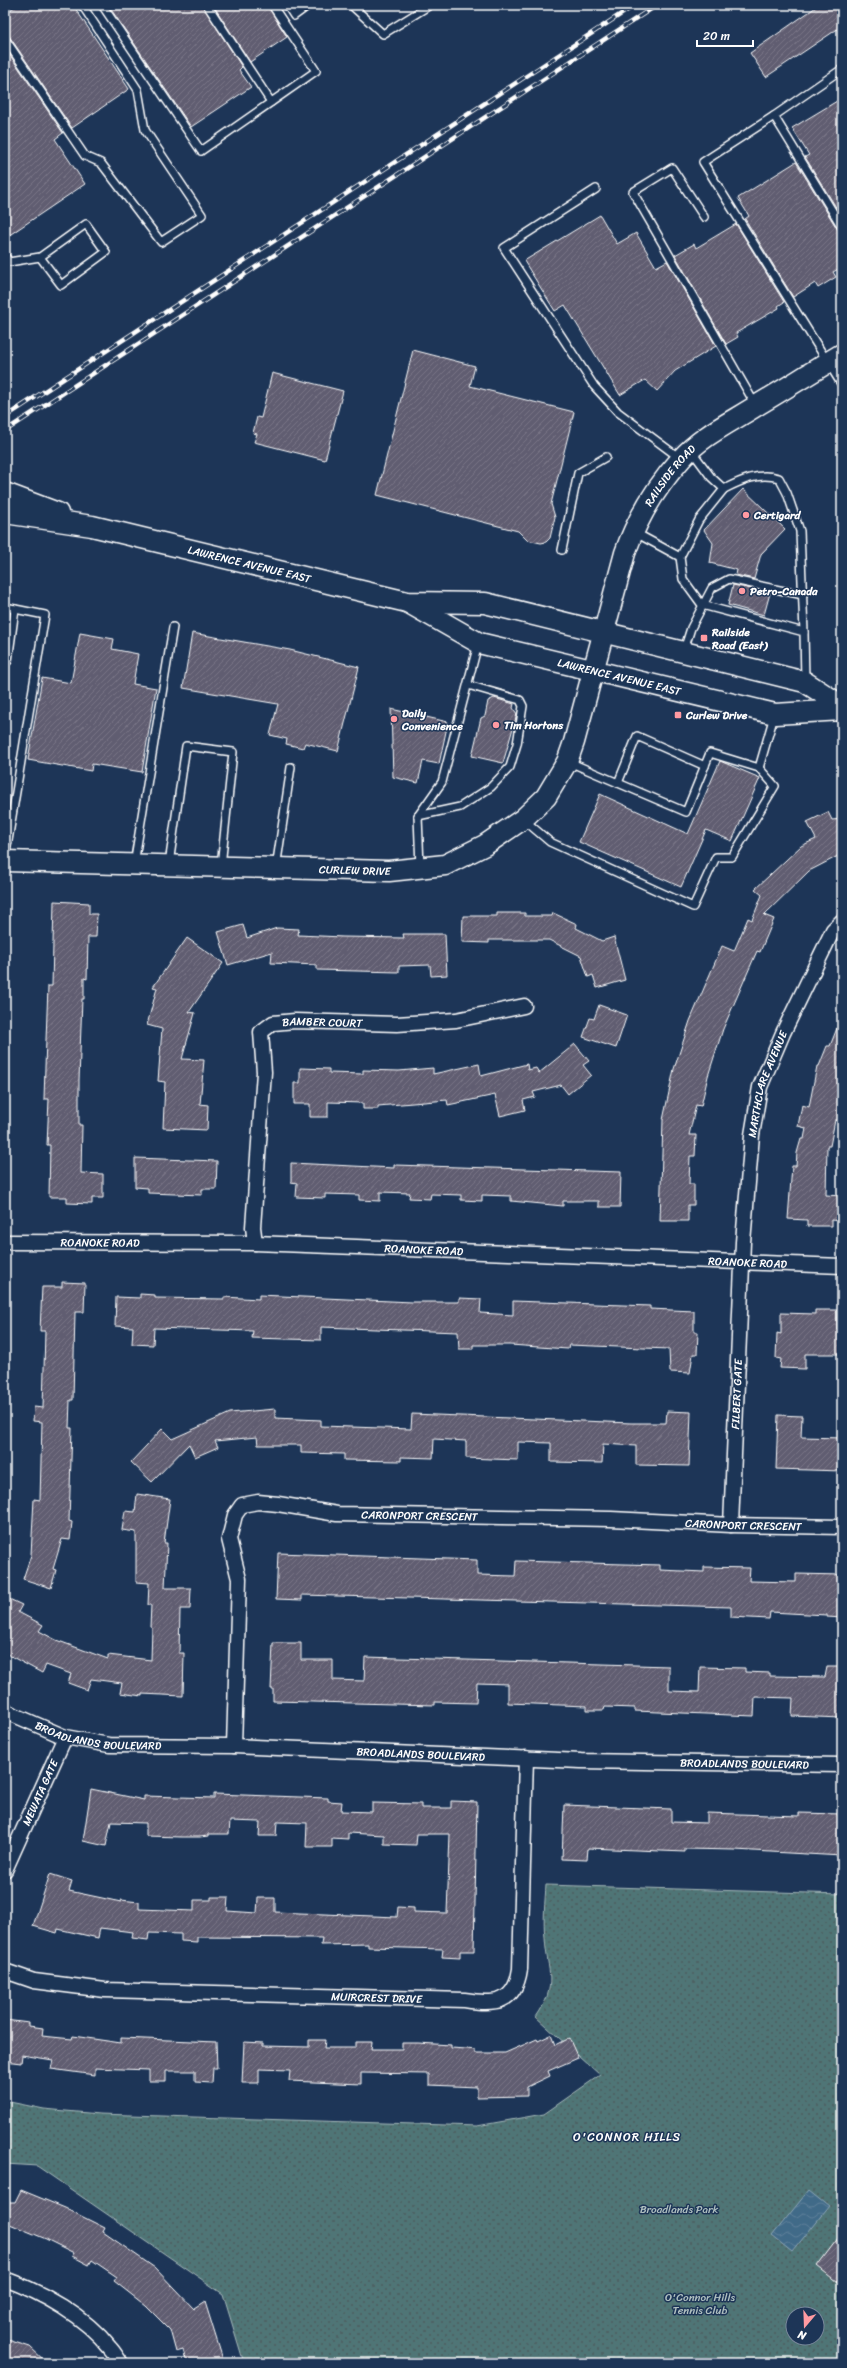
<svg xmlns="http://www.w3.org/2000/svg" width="847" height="2368" viewBox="0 0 847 2368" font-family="Sriracha,sans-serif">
<defs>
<pattern id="park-dots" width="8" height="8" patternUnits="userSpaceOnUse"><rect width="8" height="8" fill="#4f7476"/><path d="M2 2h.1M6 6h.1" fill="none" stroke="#4d5c5d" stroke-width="1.8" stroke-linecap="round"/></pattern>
<pattern id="water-waves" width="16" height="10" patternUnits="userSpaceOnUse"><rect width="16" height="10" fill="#416a88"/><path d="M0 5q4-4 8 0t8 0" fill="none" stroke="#5e809a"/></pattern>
<pattern id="building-hatch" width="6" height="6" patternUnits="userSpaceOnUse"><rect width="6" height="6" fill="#615d71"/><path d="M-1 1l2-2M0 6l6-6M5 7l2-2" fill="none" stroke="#797586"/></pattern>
</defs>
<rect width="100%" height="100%" fill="#1d3557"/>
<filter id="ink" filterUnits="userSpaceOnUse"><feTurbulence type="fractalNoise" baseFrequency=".025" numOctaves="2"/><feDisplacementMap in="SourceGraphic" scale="8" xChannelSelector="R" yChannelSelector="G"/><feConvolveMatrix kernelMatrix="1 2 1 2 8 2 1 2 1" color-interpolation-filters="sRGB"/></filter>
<g filter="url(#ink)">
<path fill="url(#park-dots)" stroke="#a7baba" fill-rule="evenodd" d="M546 1885 842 1894V2363H244L223 2294 37 2166 5 2164V2101L44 2109 99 2114 477 2126 544 2114 600 2075 536 2017C559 1984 547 1972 545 1938 543 1920 545 1902 546 1885ZM793 2314H817V2338H793Z"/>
<polygon fill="url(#water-waves)" stroke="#8da6b8" points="809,2190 829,2206 792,2252 772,2236"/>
<g fill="url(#building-hatch)" stroke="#fff">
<polygon points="18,5 73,5 129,89 72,128 9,36 5,34 5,13"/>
<polygon points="108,5 202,5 242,67 239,70 251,87 191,127"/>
<polygon points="213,5 267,5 287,37 250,62"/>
<polygon points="819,5 842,5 842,26 766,77 750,53"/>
<polygon points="5,48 63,133 55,139 85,184 5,238"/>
<polygon points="842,98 842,217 805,157 809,155 792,128"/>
<polygon points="796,162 838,230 842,232 842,267 833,272 836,277 818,288 815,283 793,297 745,219 749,216 738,198"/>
<polygon points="600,215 617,244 636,233 656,267 667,261 716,346 675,371 657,391 645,380 620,395 565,305 555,311 524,261"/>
<polygon points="736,224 784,302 778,306 779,308 736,333 738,337 726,344 675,255 694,244 696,248"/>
<polygon points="413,350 475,366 470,386 574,412 551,504 555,517 550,538 546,542 541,543 527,540 518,531 377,495"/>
<polygon points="272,373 343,391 325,460 254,442 257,434 253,433 257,417 261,418"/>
<polygon points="743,489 785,529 761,554 754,579 736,575 737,570 710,563 713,543 704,530"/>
<polygon points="733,585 770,593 764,615 728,605"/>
<polygon points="80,633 114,639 112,649 138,654 133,684 156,688 142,772 92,764 91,771 28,760 42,678 71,683"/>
<polygon points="192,633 290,650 359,667 338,751 305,743 303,748 286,744 287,739 270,735 278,704 183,688"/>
<polygon points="494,698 514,704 513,708 517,714 503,763 472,756 481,718 485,716 488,701"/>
<polygon points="391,709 448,722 439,764 423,761 418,783 393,777"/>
<polygon points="720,761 760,778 732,841 706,830 681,887 579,842 600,794 688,834"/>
<polygon points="828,812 832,820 842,819 842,854 809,871 764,915 774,919 760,952 757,951 723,1029 708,1076 701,1106 696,1105 689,1135 696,1135 695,1156 690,1156 689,1184 694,1184 694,1205 688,1205 688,1221 660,1221 663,1120 674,1069 690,1021 722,946 734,951 748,918 752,920 762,895 755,889 801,846 816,839 807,822"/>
<polygon points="54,901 89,903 89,914 97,914 96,937 88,937 87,979 84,978 84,999 82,999 79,1080 79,1125 82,1125 81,1173 103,1174 103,1198 92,1198 92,1204 67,1203 67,1197 49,1197 50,1145 47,1145 49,1099 44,1099 45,1067 48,986 52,986"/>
<polygon points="497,913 525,913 525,916 552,916 553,913 577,924 576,928 602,941 614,937 625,980 597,988 593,975 588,977 581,956 549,940 489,940 489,943 462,942 463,916 497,916"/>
<polygon points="243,925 247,938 277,928 299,929 298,935 343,937 404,938 403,934 445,934 447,975 431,976 430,965 399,966 399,972 317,970 317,965 271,963 272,952 228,965 218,932"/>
<polygon points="187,938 223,963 189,1012 195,1013 182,1059 204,1060 200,1104 208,1105 207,1130 163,1128 165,1082 158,1081 162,1029 147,1025 157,988 153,987"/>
<polygon points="599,1005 627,1015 616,1048 583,1037 590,1018 594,1019"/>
<polygon points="841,1018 842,1121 835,1120 830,1146 827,1146 826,1195 842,1196 842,1221 832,1220 832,1226 807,1226 807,1220 788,1219 792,1166 796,1166 797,1153 801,1139 804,1139 806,1128 798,1126 802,1105 809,1107 817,1066 819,1066 827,1046 830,1046"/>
<polygon points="575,1044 589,1061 583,1065 591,1075 568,1094 561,1085 533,1092 535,1097 523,1100 525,1110 500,1116 495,1095 448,1105 447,1100 378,1106 378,1109 363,1109 363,1103 328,1102 328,1117 310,1117 310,1104 294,1104 294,1083 300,1083 300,1068 329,1069 329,1073 363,1074 363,1070 399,1071 433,1068 433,1074 479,1064 481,1076 527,1064 528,1070 536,1068 539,1073"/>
<polygon points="135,1158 217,1161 216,1189 202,1189 202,1195 148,1193 148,1188 135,1187"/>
<polygon points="291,1163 394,1168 394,1165 621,1172 620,1207 599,1207 599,1201 563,1201 563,1206 511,1201 511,1196 482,1195 482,1201 461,1200 461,1195 431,1194 430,1199 409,1198 410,1193 380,1192 380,1201 359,1200 359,1195 325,1194 325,1198 296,1197 297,1183 291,1182"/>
<polygon points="62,1282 85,1283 84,1312 75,1312 73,1400 70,1400 69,1428 72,1428 69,1521 72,1522 70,1540 62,1539 53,1569 56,1570 51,1588 23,1579 31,1555 34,1499 40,1500 42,1422 33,1421 34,1407 43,1408 45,1331 40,1331 42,1287 62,1287"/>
<polygon points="140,1294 155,1295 155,1298 224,1299 224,1297 259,1299 259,1295 412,1302 459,1302 459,1298 481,1299 480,1313 513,1315 513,1301 650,1306 650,1309 694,1311 694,1332 698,1332 697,1354 693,1354 690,1373 670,1372 669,1349 569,1345 568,1349 510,1345 473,1345 473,1349 459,1349 458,1332 321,1327 321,1340 252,1338 253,1331 154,1328 153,1345 132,1344 133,1327 115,1326 116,1297 140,1298"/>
<polygon points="815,1310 837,1310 837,1329 842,1329 842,1354 805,1354 805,1369 780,1368 781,1359 776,1358 777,1333 781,1334 781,1313 815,1314"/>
<polygon points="275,1409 275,1418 321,1420 321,1426 411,1429 412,1414 631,1423 666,1423 667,1411 691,1412 689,1466 636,1465 636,1446 603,1444 602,1463 551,1462 551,1443 518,1442 518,1460 466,1458 466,1441 434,1439 433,1458 401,1457 401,1461 344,1460 344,1454 301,1453 301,1445 258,1445 257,1437 215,1441 218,1447 195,1457 189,1444 152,1482 131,1462 162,1429 172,1439 230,1413"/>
<polygon points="778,1415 802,1416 801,1437 842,1438 842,1471 776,1469"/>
<polygon points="137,1494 170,1499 164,1543 167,1543 165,1588 191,1588 190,1609 180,1609 179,1653 184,1653 183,1696 142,1694 142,1696 120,1693 122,1683 91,1679 87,1690 68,1683 71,1674 46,1665 42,1673 5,1653 5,1597 22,1605 18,1612 43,1625 39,1631 56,1640 108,1659 108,1655 151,1660 152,1628 150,1627 151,1605 148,1605 149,1583 136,1582 136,1532 122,1530 125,1511 135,1512"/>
<polygon points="278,1553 477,1560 477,1575 515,1576 516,1561 660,1565 660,1570 704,1572 704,1567 750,1568 749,1581 796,1582 796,1574 842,1575 842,1618 827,1617 827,1615 770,1612 769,1619 731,1617 731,1607 302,1595 302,1600 276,1599"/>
<polygon points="273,1643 301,1643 301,1660 333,1660 333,1680 364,1681 365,1657 669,1666 669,1691 699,1692 700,1667 745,1668 745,1672 770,1673 770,1676 825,1677 827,1667 842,1667 842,1718 792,1716 793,1698 755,1697 754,1716 635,1711 635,1708 605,1707 604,1710 587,1710 587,1706 508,1703 508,1684 477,1683 476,1703 435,1702 435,1705 273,1701 273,1689 271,1689"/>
<polygon points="91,1789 144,1800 144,1796 214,1798 214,1794 328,1798 328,1801 342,1802 341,1811 372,1812 372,1803 421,1804 421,1808 451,1808 451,1801 477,1802 474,1951 460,1951 460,1958 442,1957 443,1949 368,1947 368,1944 321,1945 322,1938 197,1937 197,1942 181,1941 181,1934 149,1933 148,1940 132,1938 133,1932 100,1928 98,1938 58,1929 57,1933 33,1926 50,1874 72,1881 69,1891 121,1902 121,1900 139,1902 139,1909 194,1911 194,1900 211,1900 211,1897 228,1897 227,1911 257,1913 258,1898 275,1898 275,1912 397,1917 398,1907 414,1908 414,1912 447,1913 450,1834 417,1834 416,1845 384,1844 384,1835 348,1833 348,1839 332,1838 332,1847 306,1847 307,1823 277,1822 276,1836 259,1836 260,1822 230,1821 229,1834 208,1834 208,1836 200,1837 181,1837 146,1836 146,1823 111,1822 106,1846 83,1841"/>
<polygon points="564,1805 671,1809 671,1822 707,1823 707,1813 799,1816 799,1813 842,1814 842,1856 735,1850 685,1849 685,1852 588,1848 587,1860 562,1859"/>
<polygon points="5,2020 29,2023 29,2026 43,2028 42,2036 72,2039 73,2036 121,2043 121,2038 216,2042 217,2068 213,2068 212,2083 195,2082 195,2071 166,2071 166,2081 149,2081 149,2070 95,2068 95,2075 51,2069 53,2060 22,2055 21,2063 5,2061"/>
<polygon points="551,2035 555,2045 569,2038 578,2058 548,2071 550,2076 527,2087 527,2096 477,2097 477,2087 429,2085 429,2074 361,2073 361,2084 289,2081 290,2070 259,2069 259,2083 242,2083 244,2042 263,2043 263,2046 309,2047 309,2040 325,2040 324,2048 355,2048 355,2042 372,2042 371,2049 402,2049 402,2043 418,2043 451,2045 451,2048 467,2049 475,2050 475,2053 505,2053 537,2039 538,2041"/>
<polygon points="21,2190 65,2208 105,2228 103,2232 155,2268 194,2309 205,2302 224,2363 187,2363 183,2350 176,2352 170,2330 146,2306 114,2281 117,2277 92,2260 89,2265 72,2256 74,2253 46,2239 5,2222 5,2202 15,2202"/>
<polygon points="842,2233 842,2286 817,2266"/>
<polygon points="5,2339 30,2347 47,2363 5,2363"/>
</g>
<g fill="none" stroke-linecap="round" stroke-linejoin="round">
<defs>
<g id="lane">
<polyline points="102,5 201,151 316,71 272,5"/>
<polyline points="207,5 271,102"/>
<polyline points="287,5 294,16 309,5"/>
<polyline points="351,5 383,34 430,5"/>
<polyline points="5,39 85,156 101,163 161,242 202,215 145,130 138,90 82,5"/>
<polyline points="842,69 774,116 842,227"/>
<polyline points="774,116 703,162 842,385"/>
<polyline points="596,189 504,248 594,386 618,412 681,459"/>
<polyline points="704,217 672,168 633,192 755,404"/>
<polyline points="5,256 9,262 40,257 86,224 106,252 61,285 40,257"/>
<polyline points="691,450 711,477 724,489 699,520 680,557 683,579 702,605 804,632 805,680"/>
<path d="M724 489C742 480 759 472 779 478L787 493 800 531 804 632"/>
<polyline points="634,532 680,557"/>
<polyline points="562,550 578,473 606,457"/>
<polyline points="5,607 45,615 5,859"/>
<polyline points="684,650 691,628 712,588 729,579 803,595"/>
<polyline points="5,660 8,661 15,609"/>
<polyline points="569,762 686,812 710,753 759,768 774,716"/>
<polyline points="618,783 637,736 705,766"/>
<polyline points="418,816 460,807 491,787 510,767 517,744 523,706 520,700 468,685"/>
<polyline points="523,819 550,842 693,907 716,857 732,857 775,786 759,768"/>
<polyline points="134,864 173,627"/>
<polyline points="169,864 186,746 233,752 221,866"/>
<polyline points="420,867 418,816 442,782 478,644"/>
<polyline points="276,868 291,767"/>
</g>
<g id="street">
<path id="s1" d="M5 1242 255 1243 842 1266"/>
<path id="s2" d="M255 1243 253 1227 264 1072 261 1032 273 1023 295 1021 397 1024 456 1020 524 1006"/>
<path id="s3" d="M731 1525 743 1242 752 1135 760 1087 783 1033 833 930 842 921"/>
<path id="s4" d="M5 1711 65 1737 109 1745 234 1746 581 1761 842 1765"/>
<path id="s5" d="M234 1746 239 1579 229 1539 235 1515 242 1505 258 1502 278 1504 337 1514 611 1519 731 1525 842 1527"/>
<path id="s6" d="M5 1870 65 1737"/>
<path id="s7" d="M5 1971 34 1981 105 1990 464 2000C495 2005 515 2004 520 1969L526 1758"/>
<path d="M5 2279C43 2293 85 2316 110 2348 114 2352 117 2358 121 2363"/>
</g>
<g id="secondary">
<polyline points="5,493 58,513"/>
<path id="s8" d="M5 513 92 526 407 602 485 603 805 682 842 706"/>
<path id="s9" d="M409 603 479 643 775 714 842 710"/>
<path id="s10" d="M5 861 389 871 445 865 485 845 523 819 546 797 567 762 574 742 625 553C637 519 657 486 681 459 701 436 731 422 756 406 785 389 813 371 842 354"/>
</g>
</defs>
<use href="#lane" stroke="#fff" stroke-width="10"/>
<use href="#street" stroke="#fff" stroke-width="17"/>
<use href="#secondary" stroke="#fff" stroke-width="23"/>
<use href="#lane" stroke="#1d3557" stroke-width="7"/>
<use href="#street" stroke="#1d3557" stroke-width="14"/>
<use href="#secondary" stroke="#1d3557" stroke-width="20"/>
<defs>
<g id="rail">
<polyline points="5,417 635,5"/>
<polyline points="5,431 657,5"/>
</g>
</defs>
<use href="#rail" stroke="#fff" stroke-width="4.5"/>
<use href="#rail" stroke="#1d3557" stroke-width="3" stroke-dasharray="9" stroke-linecap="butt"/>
</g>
</g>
<g fill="#ff9aa2" stroke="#1d3557" stroke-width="1.5">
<circle cx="746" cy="515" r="4"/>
<circle cx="742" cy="591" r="4"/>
<rect x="700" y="634" width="8" height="8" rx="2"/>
<rect x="674" y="711" width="8" height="8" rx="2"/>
<circle cx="394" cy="719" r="4"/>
<circle cx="496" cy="725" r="4"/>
</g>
<g text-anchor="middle" stroke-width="3" stroke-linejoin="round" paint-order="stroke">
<g font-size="11" fill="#fff" stroke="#1d3557">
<text dy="4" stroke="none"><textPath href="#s10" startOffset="911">RAILSIDE ROAD</textPath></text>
<text dy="4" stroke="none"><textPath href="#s8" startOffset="250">LAWRENCE AVENUE EAST</textPath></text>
<text dy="4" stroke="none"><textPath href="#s9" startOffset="225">LAWRENCE AVENUE EAST</textPath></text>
<text dy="4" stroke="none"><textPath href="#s10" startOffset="350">CURLEW DRIVE</textPath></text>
<text dy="4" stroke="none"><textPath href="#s2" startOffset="276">BAMBER COURT</textPath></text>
<text dy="4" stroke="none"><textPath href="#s3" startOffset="444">MARTHCLARE AVENUE</textPath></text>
<text dy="4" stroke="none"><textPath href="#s1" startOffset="95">ROANOKE ROAD</textPath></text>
<text dy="4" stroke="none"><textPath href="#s1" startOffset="419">ROANOKE ROAD</textPath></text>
<text dy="4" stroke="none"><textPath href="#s1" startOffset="743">ROANOKE ROAD</textPath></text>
<text dy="4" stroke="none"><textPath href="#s3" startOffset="131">FILBERT GATE</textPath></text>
<text dy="4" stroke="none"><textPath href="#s5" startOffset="424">CARONPORT CRESCENT</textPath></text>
<text dy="4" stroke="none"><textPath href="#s5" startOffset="748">CARONPORT CRESCENT</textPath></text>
<text dy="4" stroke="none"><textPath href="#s4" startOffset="98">BROADLANDS BOULEVARD</textPath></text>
<text dy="4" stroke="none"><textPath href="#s4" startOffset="422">BROADLANDS BOULEVARD</textPath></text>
<text dy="4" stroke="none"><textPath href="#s4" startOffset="746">BROADLANDS BOULEVARD</textPath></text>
<text dy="4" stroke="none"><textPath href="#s6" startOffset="85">MEWATA GATE</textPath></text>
<text dy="4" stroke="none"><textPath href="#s7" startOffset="374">MUIRCREST DRIVE</textPath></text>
</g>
<g font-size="11" font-weight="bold" fill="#fff" stroke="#1d3557" text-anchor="start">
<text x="754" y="519">Certigard</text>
<text x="750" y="595">Petro-Canada</text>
<text x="712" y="636">Railside<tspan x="712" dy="13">Road (East)</tspan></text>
<text x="402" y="717">Daily<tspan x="402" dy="13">Convenience</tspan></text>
<text x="686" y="719">Curlew Drive</text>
<text x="504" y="729">Tim Hortons</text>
</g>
<g font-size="11" fill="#b0c0c1" stroke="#1d3557">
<text x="679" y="2213">Broadlands Park</text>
<text x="700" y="2301">O'Connor Hills<tspan x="700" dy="13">Tennis Club</tspan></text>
</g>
<g font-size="12" letter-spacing="1" fill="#fff" stroke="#1d3557">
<text x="627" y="2141">O'CONNOR HILLS</text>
</g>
</g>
<rect width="847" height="2368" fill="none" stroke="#1d3557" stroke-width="20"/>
<rect x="10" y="10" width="827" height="2348" fill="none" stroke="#fff" stroke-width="1.5" filter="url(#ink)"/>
<g transform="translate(805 2326) rotate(199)"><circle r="19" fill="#1d3557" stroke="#77869a"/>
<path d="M0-3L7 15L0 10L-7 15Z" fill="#ff9aa2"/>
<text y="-6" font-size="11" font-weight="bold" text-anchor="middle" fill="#ffffff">N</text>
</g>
<path d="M697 40v6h56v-6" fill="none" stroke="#ffffff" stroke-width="2"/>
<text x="703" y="40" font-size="12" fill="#ffffff" stroke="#1d3557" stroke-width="3" paint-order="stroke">20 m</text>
</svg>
